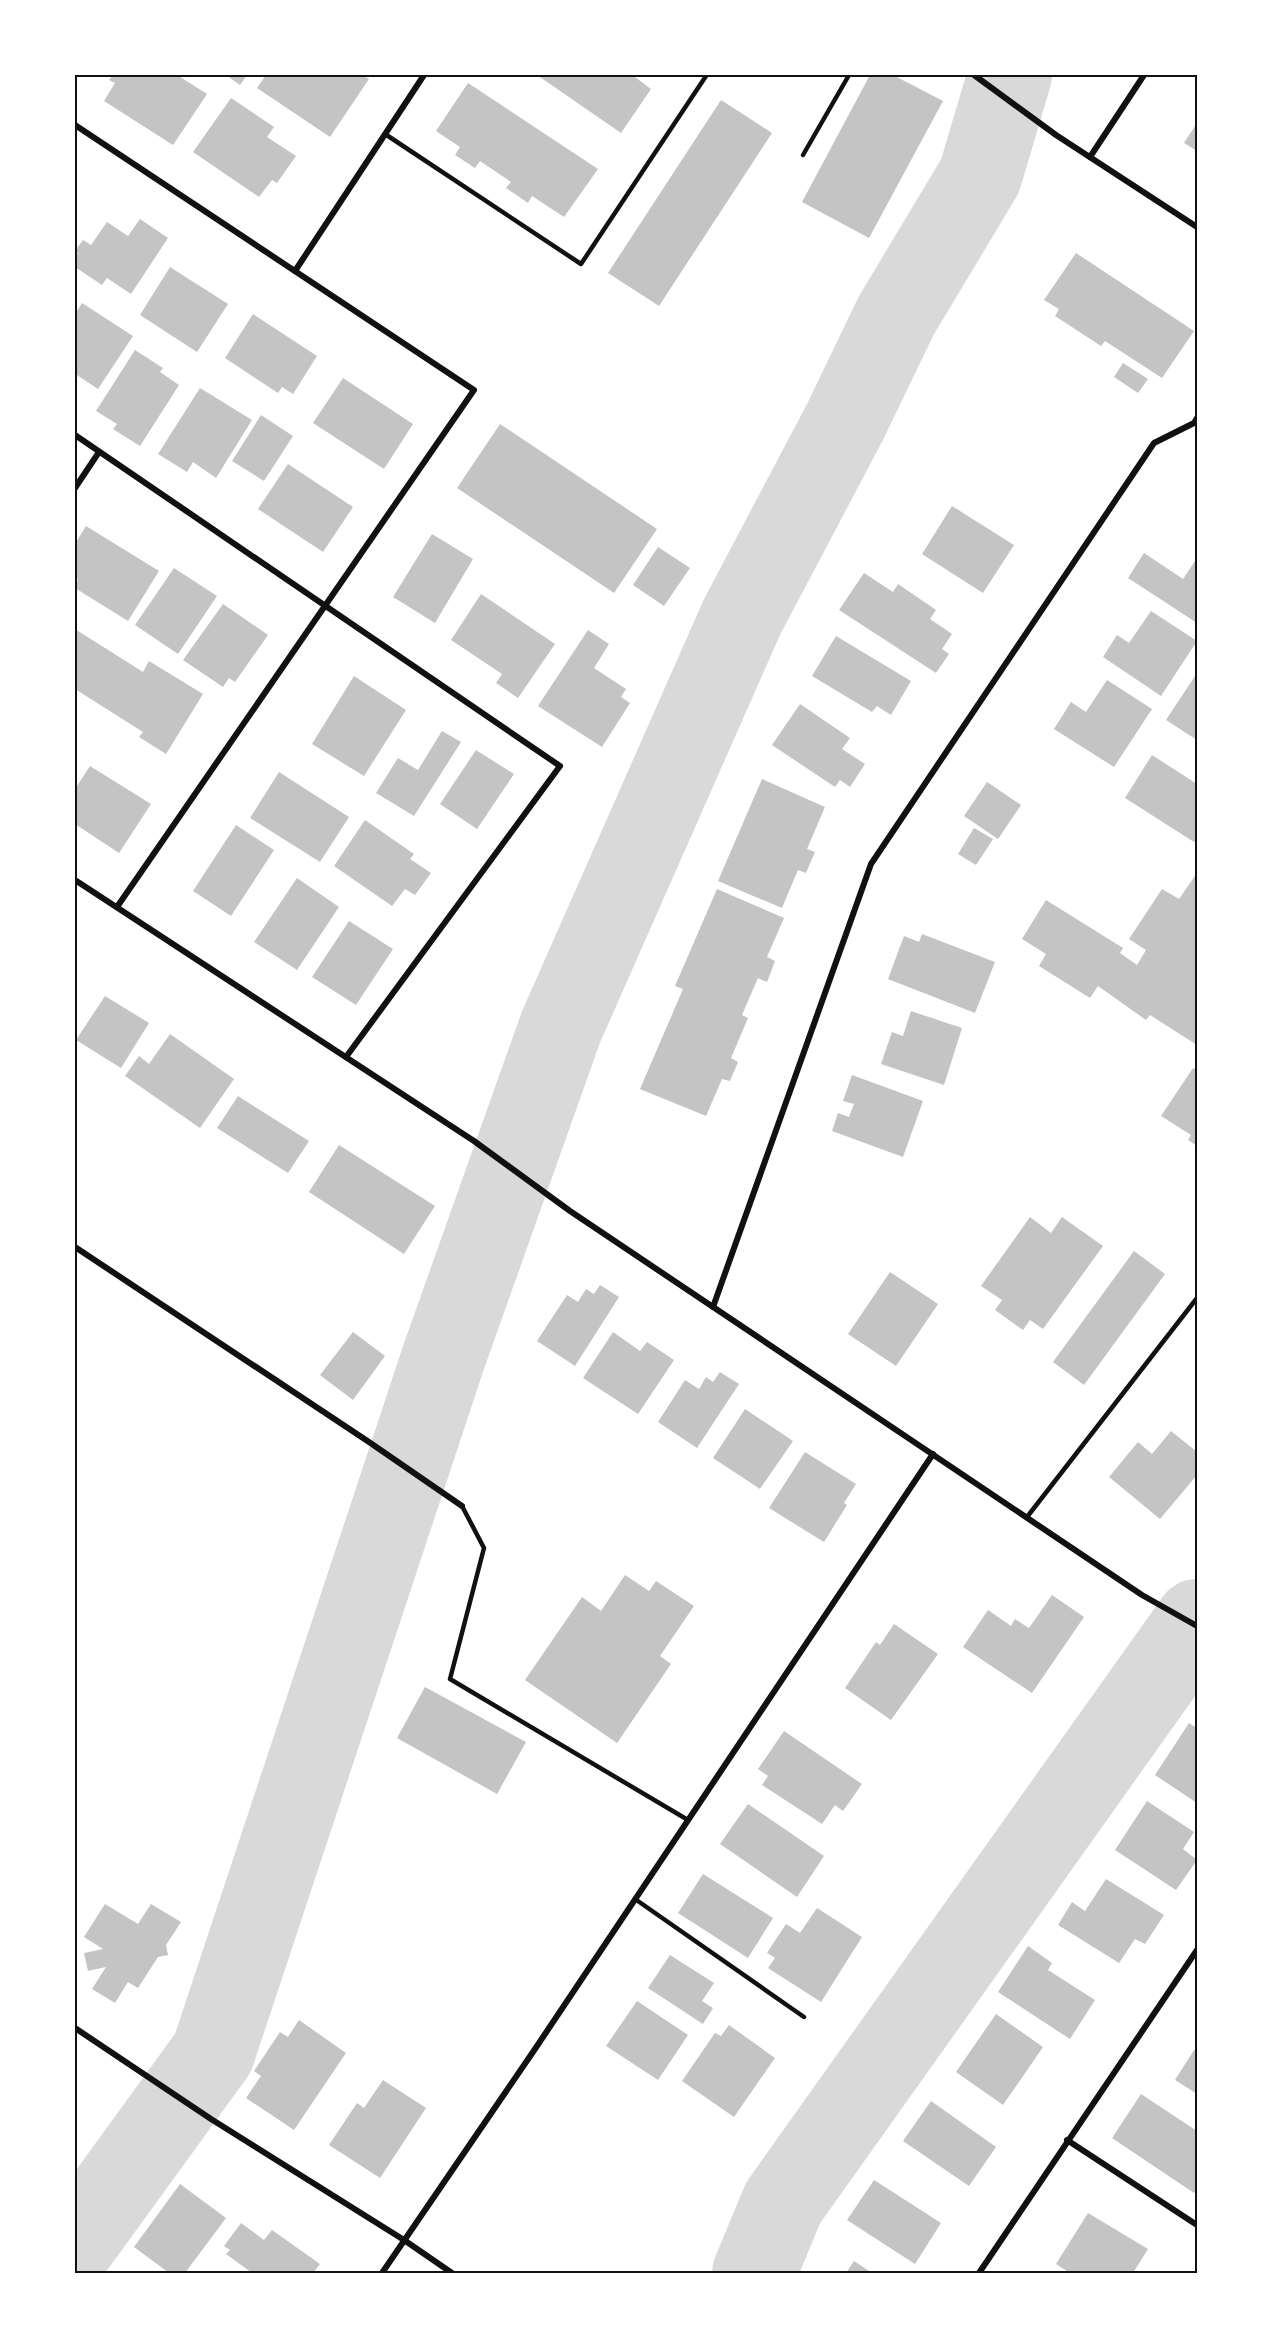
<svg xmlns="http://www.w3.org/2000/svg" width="1272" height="2348" viewBox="0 0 1272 2348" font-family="Helvetica,sans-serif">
<rect width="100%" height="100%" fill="#fff"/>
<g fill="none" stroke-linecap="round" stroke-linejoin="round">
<g stroke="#d9d9d9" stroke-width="84">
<polyline points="75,2243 213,2053 444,1356 561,1027 742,617 845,422 896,316 980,176 1010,75"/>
<polyline points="754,2273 783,2203 1197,1621"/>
</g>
</g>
<g fill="#c4c4c4">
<polygon points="113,75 177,75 207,94 173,145 104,101 115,83 109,80"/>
<polygon points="226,75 247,75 240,85"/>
<polygon points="266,75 362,75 369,79 330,137 257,88"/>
<polygon points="537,75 636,75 635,77 651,89 621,133"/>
<polygon points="870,75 893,75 943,101 869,238 802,202"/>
<polygon points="468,83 598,169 564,217 532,196 528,203 506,188 511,182 480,161 475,168 455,155 460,147 436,131"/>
<polygon points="231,98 274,127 267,137 296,156 277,183 272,180 259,197 193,152"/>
<polygon points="721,100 772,133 659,306 608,273"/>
<polygon points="1197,123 1197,151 1184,143"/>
<polygon points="140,219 168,238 131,294 107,278 102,285 75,267 75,258 78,253 75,251 83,240 91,245 107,222 128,236"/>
<polygon points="1076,253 1194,331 1162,378 1105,341 1101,346 1055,316 1059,309 1044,300"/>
<polygon points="170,267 228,304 197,352 140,315"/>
<polygon points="82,303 133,336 98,389 77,375 75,378 75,314"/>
<polygon points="253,314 317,356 293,394 282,387 278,393 225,358"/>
<polygon points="135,350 163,368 160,372 179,385 140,446 113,429 117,424 96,411"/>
<polygon points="1123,363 1148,379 1138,393 1114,377"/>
<polygon points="343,378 413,424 384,469 313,423"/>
<polygon points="200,388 252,420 216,478 193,462 187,472 158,454"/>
<polygon points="261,415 293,436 264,481 232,461"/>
<polygon points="500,424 657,529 614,593 457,488"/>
<polygon points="288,464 353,507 323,552 258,509"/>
<polygon points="952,506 1014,545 983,593 922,554"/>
<polygon points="86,526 159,571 128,621 75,588 78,579 75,577 75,544"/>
<polygon points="432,534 473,559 435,623 393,597"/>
<polygon points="658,547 690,568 664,606 633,585"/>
<polygon points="1144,553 1183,579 1197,558 1197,623 1128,578"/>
<polygon points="174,568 217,596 178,654 135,625"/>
<polygon points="864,573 893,592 898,584 936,610 930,619 952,634 942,649 949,654 936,673 839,610"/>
<polygon points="481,594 555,644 518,698 496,683 502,674 451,640"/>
<polygon points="223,604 268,635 235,682 229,678 223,687 183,660"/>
<polygon points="1151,611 1197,641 1161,696 1103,657 1117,635 1129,643"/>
<polygon points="75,629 143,672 149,661 203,694 166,754 139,737 143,732 75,689"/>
<polygon points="588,630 609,644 594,668 626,689 621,697 630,703 602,747 538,706"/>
<polygon points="836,636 911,681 891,715 877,706 872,712 812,676"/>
<polygon points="354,676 406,710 364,776 312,744"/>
<polygon points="1195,676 1197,677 1197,740 1166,720"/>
<polygon points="1107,680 1152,709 1114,767 1054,729 1071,702 1086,712"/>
<polygon points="800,704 850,738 842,749 865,764 850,787 840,780 835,787 772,745"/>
<polygon points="442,731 461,742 414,816 376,793 398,758 418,770"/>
<polygon points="476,750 514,774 477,829 440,804"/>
<polygon points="1152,755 1197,784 1197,838 1194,842 1125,798"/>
<polygon points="90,766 151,804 119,853 75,824 75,789"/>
<polygon points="279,772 349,817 320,862 250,818"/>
<polygon points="762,779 825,807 807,849 815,852 806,873 798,870 782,908 718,881"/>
<polygon points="987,782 1021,805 998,839 964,816"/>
<polygon points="365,820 414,854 410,859 431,873 415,895 405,889 392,906 334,866"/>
<polygon points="236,825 274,850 231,916 193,891"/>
<polygon points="974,828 993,839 976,865 958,854"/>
<polygon points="1197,873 1197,1045 1150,1015 1146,1020 1098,986 1090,998 1039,966 1046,954 1022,939 1046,900 1123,948 1120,953 1137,965 1146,950 1129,939 1162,889 1179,899"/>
<polygon points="297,878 339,907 297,970 254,942"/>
<polygon points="717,889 784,918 767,957 775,961 767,982 758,978 742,1015 748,1018 731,1058 738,1062 730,1081 722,1079 706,1116 640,1089 683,989 675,986"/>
<polygon points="349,921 393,949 356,1005 312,977"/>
<polygon points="922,934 995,962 975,1013 888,979 904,936 919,942"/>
<polygon points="105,996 149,1023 121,1068 76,1040"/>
<polygon points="911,1011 962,1028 944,1085 881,1064 892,1032 903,1036"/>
<polygon points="170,1034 234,1079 200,1128 125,1076 139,1056 149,1064"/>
<polygon points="1193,1068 1197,1070 1197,1146 1188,1140 1191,1135 1161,1116"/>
<polygon points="852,1075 923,1101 903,1157 832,1131 838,1113 849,1117 854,1104 843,1101"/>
<polygon points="238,1096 309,1141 288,1173 217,1128"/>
<polygon points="339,1145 435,1206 404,1254 309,1192"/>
<polygon points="1030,1217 1051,1233 1062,1217 1103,1246 1043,1329 1030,1320 1023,1330 995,1310 1002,1300 981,1286"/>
<polygon points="1134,1251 1165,1274 1084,1385 1053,1362"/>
<polygon points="890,1272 938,1304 896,1366 848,1334"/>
<polygon points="600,1285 619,1297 575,1366 537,1341 567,1295 578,1302 586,1289 594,1294"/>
<polygon points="353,1332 385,1356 353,1400 320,1375"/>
<polygon points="613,1332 640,1351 647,1342 674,1360 638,1414 583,1378"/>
<polygon points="720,1372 739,1384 697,1448 658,1422 685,1380 699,1389 706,1377 713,1382"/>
<polygon points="745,1409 793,1441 760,1489 713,1458"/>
<polygon points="1171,1431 1197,1452 1197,1475 1160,1519 1109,1477 1138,1442 1152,1454"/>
<polygon points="805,1452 856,1484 844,1503 847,1505 824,1542 769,1508"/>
<polygon points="625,1575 649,1591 656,1581 694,1606 660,1656 671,1664 617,1743 525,1680 582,1597 601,1611"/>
<polygon points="1052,1595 1084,1617 1032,1693 963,1647 988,1610 1011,1626 1015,1619 1029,1628"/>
<polygon points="894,1624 938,1654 891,1720 845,1688 876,1642 880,1645"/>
<polygon points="425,1687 526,1742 497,1794 397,1738"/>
<polygon points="1189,1723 1197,1728 1197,1803 1155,1775"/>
<polygon points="784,1731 862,1784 843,1811 835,1805 822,1824 762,1785 768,1776 758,1769"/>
<polygon points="1147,1801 1194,1832 1183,1849 1197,1860 1176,1890 1115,1850"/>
<polygon points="748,1804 824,1856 797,1897 720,1844"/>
<polygon points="703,1874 773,1918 748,1958 678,1913"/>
<polygon points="1106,1879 1164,1915 1145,1944 1135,1939 1119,1963 1058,1925 1072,1902 1085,1911"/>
<polygon points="105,1904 138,1924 151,1904 181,1922 166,1945 168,1955 158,1957 138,1988 128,1982 115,2003 92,1989 106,1967 88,1971 84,1953 103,1949 84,1937"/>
<polygon points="817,1908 862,1937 821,2002 768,1968 775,1958 767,1953 786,1924 800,1933"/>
<polygon points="1028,1946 1052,1963 1048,1970 1095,2000 1070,2039 998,1992"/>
<polygon points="670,1955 714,1983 702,2001 713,2008 703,2024 648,1988"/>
<polygon points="637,2001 688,2035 658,2080 606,2046"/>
<polygon points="996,2014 1043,2047 1003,2105 956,2072"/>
<polygon points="299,2020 346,2053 294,2130 246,2098 261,2076 254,2071 280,2032 288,2037"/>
<polygon points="729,2025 775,2058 734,2117 682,2081 715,2033 721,2036"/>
<polygon points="1194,2050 1197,2052 1197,2094 1175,2080"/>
<polygon points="383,2080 426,2108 380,2178 329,2145 357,2103 364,2108"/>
<polygon points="1141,2094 1197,2131 1197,2188 1194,2193 1112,2138"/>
<polygon points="931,2101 996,2147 969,2186 903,2141"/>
<polygon points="874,2180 941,2223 915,2264 847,2220"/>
<polygon points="180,2184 226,2218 185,2273 169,2273 134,2247"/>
<polygon points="1088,2213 1148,2249 1133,2273 1070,2273 1056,2264"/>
<polygon points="241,2223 264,2240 272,2230 320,2264 313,2273 252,2273 226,2254 230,2250 224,2246"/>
<polygon points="854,2261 872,2273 846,2273"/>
</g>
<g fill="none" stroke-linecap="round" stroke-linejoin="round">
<g stroke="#111" stroke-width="4.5">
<polyline points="385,134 581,264 706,76 704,75"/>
<polyline points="803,155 849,75"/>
<polyline points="462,1506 484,1548 450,1679 688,1820"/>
<polyline points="1027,1517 1197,1298"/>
<polyline points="635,1899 804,2017"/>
</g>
<g stroke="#111" stroke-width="6">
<polyline points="974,75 1056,135 1197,227"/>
<polyline points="75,125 474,390 117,907"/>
<polyline points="1090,157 1144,75"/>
<polyline points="295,271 424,75"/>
<polyline points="75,435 560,766 346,1057"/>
<polyline points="75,488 99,452"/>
<polyline points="75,880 474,1141 570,1211 1142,1595 1197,1626"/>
<polyline points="75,1247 369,1442 462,1506"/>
<polyline points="713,1307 871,864 1154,443 1194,423 1197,418"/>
<polyline points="75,2028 211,2119 404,2240 452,2273"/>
<polyline points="1067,2140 1197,2225"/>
<polyline points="382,2273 535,2049 933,1454"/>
<polyline points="979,2273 1197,1950"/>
</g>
</g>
<rect width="1272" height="2348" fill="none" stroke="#ffffff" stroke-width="153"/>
<rect x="76" y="76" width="1120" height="2196" fill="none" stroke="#111" stroke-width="2"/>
</svg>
